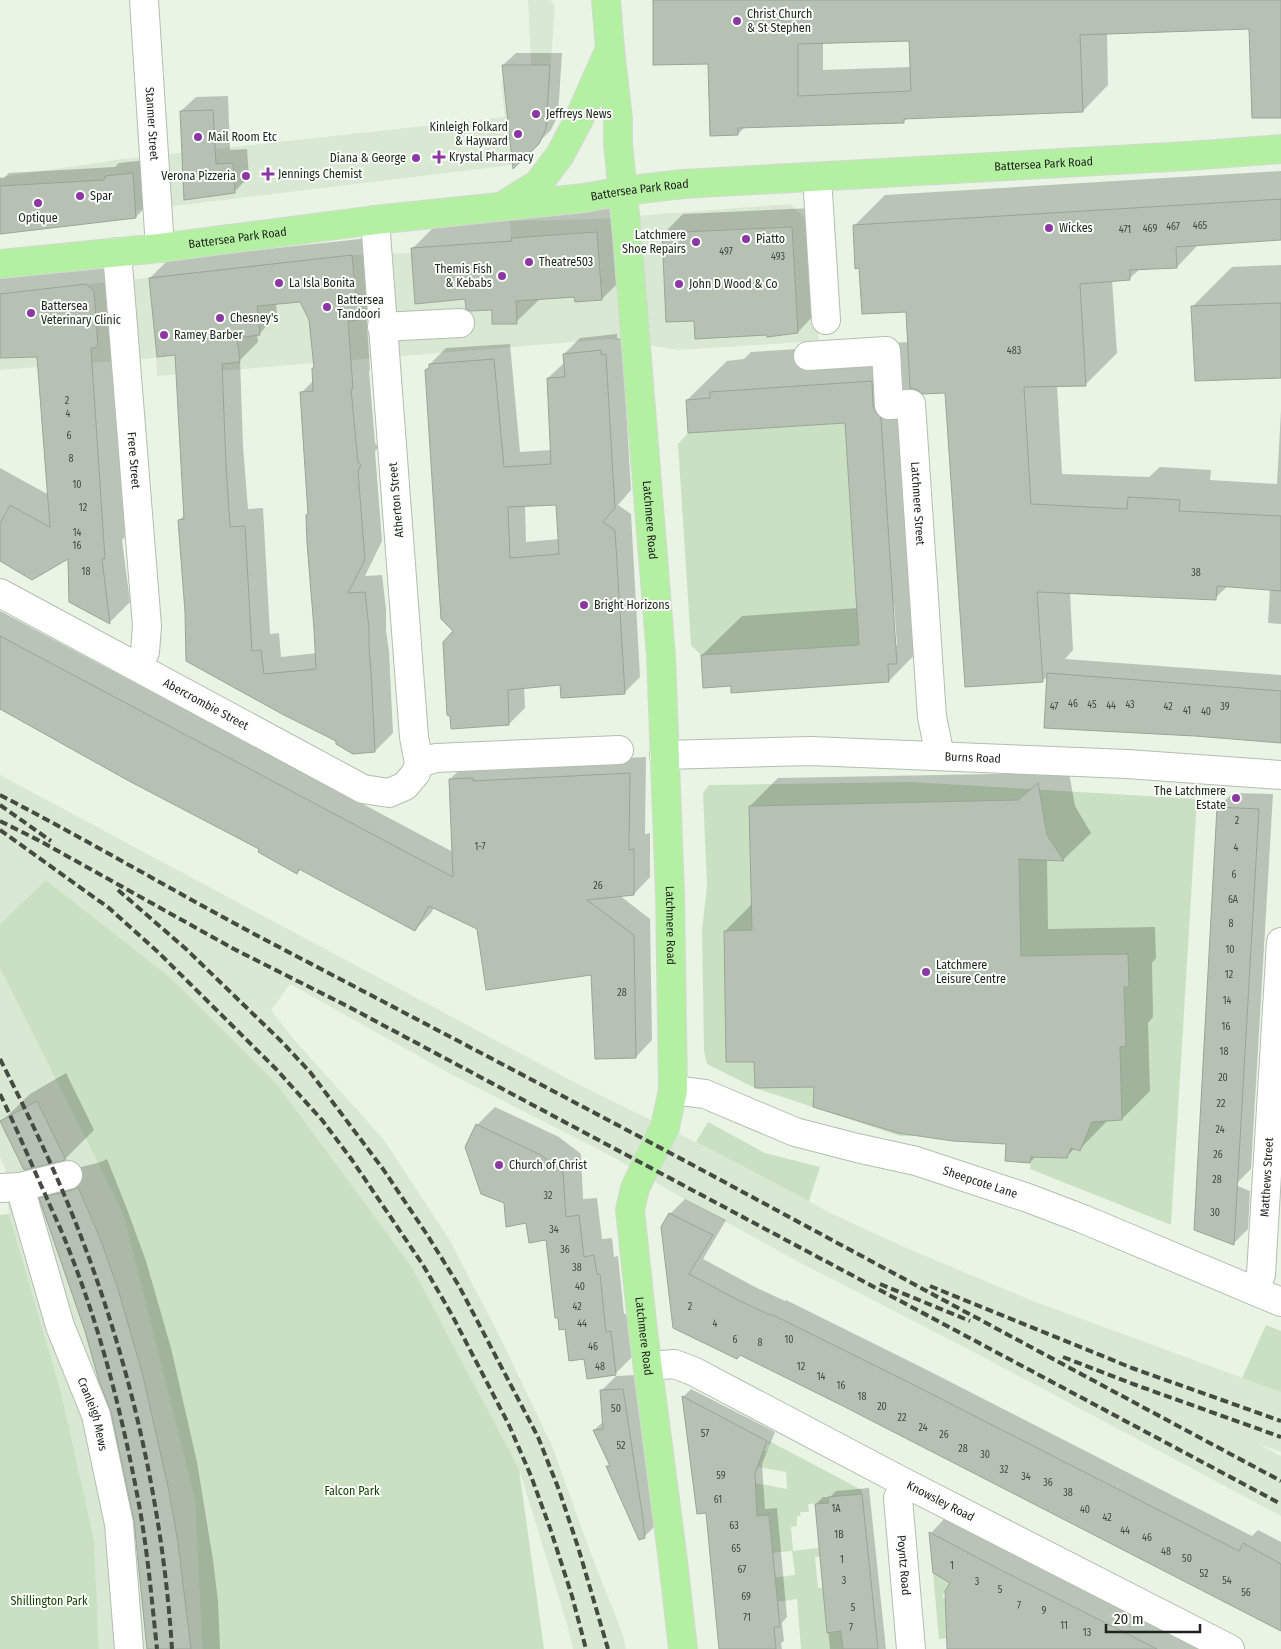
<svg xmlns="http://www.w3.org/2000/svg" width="1281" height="1649" viewBox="0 0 1281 1649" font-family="'Fira Sans Condensed',sans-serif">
<rect width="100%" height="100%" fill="#e9f4e5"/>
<g fill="#d8e8d3">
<polygon points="528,0 550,0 555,5 546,129 539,144 528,154 513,165 0,227 0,177 124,159 505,117 501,81 532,79"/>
<polygon points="790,204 806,219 819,341 678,350 610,339 157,376 156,358 0,370 0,294 352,255 411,253 413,248 511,241 510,221 597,219"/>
<polygon points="0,775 570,1080 699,1144 809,1201 828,1212 911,1250 1033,1301 1281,1392 1281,1452 1257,1443 1281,1456 1281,1516 989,1360 799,1262 677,1195 611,1156 447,1072 290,984 271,1010 291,1036 384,1140 449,1239 501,1339 552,1446 588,1546 623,1635 626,1649 573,1649 567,1624 519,1469 460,1359 276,1083 171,978 46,880 0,924"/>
<polygon points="0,968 123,1213 195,1500 202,1649 99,1649 94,1540 9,1214 5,1168 0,1157"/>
</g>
<g fill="#c9e1c2">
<polygon points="845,423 859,645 701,655 691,645 678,444 688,433"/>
<polygon points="911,782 1197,799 1171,1225 1030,1169 1034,1109 918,1136 900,1136 755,1088 707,1064 704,1051 702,930 707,886 703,793 709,785"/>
<polygon points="46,880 171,978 276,1083 411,1266 519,1469 544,1649 202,1649 195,1500 123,1213 0,968 0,924"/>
<polygon points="708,1122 765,1153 820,1167 809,1201 696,1142"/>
<polygon points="9,1214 61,1393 94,1540 99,1649 0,1649 0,1215"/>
<polygon points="1266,1325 1281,1331 1281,1392 1242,1378"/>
<polygon points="769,1441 862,1490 862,1494 829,1497 829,1503 808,1504 809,1512 800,1512 801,1516 797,1516 797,1526 791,1527 793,1551 834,1546 835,1555 815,1557 818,1588 837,1586 825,1607 827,1633 841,1631 843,1649 801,1649 797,1599 777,1602 762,1579 795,1575 792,1551 772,1553 741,1519 755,1483 787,1489 786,1472 753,1466 761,1457 763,1451 767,1451 770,1445 768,1443"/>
<polygon points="933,1573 950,1583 942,1597 964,1608 947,1638 939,1639"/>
</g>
<g fill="#0003" fill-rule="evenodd">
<path d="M654 0H1281V116L1250 28 1107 33 1108 85 1083 111 908 117 904 121 745 127 738 134 709 63ZM910 39 911 67 823 70V42Z"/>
<polygon points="516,53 562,53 558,115 551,130 514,166 503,65"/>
<polygon points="228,96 230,150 247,149 249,177 234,192 181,111 196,97"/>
<polygon points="146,160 149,203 136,217 0,233 0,178 4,178 9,173 115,167 119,163"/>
<path d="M1281 171V239L1199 244 1177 267 1140 269 1130 278 1112 280 1117 353 1086 384 1057 385 1062 474 1149 477 1160 467 1211 470 1210 480 1277 484 1281 410V624L1268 623 1270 589 1228 586 1215 598 1070 592 1073 650 1065 659 1281 675V742L1048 676 1042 681 946 391H921L936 623 928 641 889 681 732 685 702 655 742 616 858 608 846 422 687 400 727 361 744 359 751 352 909 342 907 310 860 267 854 226 885 195ZM892 604H894L897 645H895Z"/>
<polygon points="625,205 630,271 602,299 575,295 541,298 516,322 493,309 466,297 412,249 441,220"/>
<polygon points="811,208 817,312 798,332 768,334 695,320 664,233 683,214"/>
<path d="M369 238 376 301 366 310 370 370 369 371 375 443 378 447 375 452 382 541 365 576 382 575 386 609V631L389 651 393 733 375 751 337 740 186 612 179 520 185 515 176 354 150 278 168 260ZM301 301 310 320 315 366 313 369 314 380 301 393 309 513 307 515 317 653 281 657 279 633 270 634 263 508 248 509 243 446 240 360 258 342 257 334H259L277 316 276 303Z"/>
<polygon points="106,264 125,537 122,540 130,602 110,622 69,557 0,561 0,468 49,495 38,355 0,357 0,276"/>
<polygon points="1281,265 1281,371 1192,307 1232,267"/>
<path d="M617 334V338L622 339 631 490 618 505 631 514 640 677 624 693 561 684 524 687 525 708 509 724 455 630 430 364 446 348 510 344 520 452 551 450 548 378 565 362 564 354 580 338ZM558 503 559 539 526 542 525 505Z"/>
<polygon points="0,611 453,852 450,779 467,763 490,765 646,757 645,834 650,833 650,877 634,894 619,895 650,919 652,1040 636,1057 592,973 478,928 434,908 431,913 415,930 301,869 297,873 261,849 0,709"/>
<polygon points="1066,756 1075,806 1091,833 1063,860 1047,859 1048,929 1155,927 1156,958 1152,963 1153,1017 1148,1023 1150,1091 1122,1119 1108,1120 1080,1149 1075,1148 1066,1157 1036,1156 1030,1162 1008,1143 815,1086 756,1061 725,931 752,904 750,806 778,778 1047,773"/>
<polygon points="1233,793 1273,794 1251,1169 1237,1183 1230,1183 1250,1191 1248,1229 1233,1244 1195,1229 1197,1191 1206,1181 1197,1180 1218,807"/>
<polygon points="66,1073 94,1130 65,1159 24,1169 1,1122 30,1094"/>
<polygon points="495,1107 559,1137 581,1154 583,1199 597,1198 602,1239 612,1238 614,1257 618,1256 624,1314 629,1314 634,1355 616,1373 588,1378 586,1358 566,1328 547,1239 505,1202 477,1125"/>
<polygon points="107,1159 127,1209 146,1261 171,1348 197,1462 213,1560 218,1601 220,1649 148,1649 136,1522 112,1411 41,1199 69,1170 101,1162"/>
<polygon points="685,1199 726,1220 703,1259 755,1287 785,1301 786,1300 925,1369 1252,1536 1258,1530 1281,1542 1281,1630 844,1405 740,1354 674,1327 670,1214"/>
<polygon points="637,1375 659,1522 644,1537 607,1467 610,1464 594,1430 604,1421 601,1391 616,1376"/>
<polygon points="691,1389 775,1432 762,1464 765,1509 777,1508 787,1617 782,1623 784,1641 781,1643 782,1649 720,1649 707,1512 683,1397"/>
<polygon points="869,1488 886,1649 830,1649 816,1504 823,1497 830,1497 836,1491"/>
<polygon points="945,1518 1201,1649 948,1649 951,1582 934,1572 931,1533"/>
</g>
<g fill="#b6c1b3" stroke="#9aa597" fill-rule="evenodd">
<path d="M653 0H1281V118H1252L1249 29 1080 35 1083 112 904 119V123L738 128V135L710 136 708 64 653 65ZM909 41 911 91 798 96V44Z"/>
<polygon points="502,65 550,65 546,129 539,144 513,169"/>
<polygon points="213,110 216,164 233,163 235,193 184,200 180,111"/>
<polygon points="133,173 136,218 0,234 0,186 104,180 105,176"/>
<polygon points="1281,199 1281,240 1176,247 1177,268 1130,270 1130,280 1080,284 1086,386 1024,387 1031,504 1127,509 1128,497 1180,500 1179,511 1281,516 1281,591 1217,586 1216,600 1037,592 1043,682 965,687 945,393 922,394 918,390 910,388 906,312 862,314 859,268 855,269 853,225"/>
<polygon points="792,227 798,333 767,337 767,335 695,339 694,321 666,322 662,233"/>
<polygon points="597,232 602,300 575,302 574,297 516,301 517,324 492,324 492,310 470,311 466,309 465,299 415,304 411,248 512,241 511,238"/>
<path d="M352 255 358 320 348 321 353 389H351L358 462 361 465 358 471 365 560 348 593 365 592 369 628V649L371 670 375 752 353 754 336 744V741L282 714 186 661 185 612 178 520 184 519 175 355 157 357 149 278ZM300 302 309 320 314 368H312L313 391 300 392 308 514 306 515 307 543 314 629 316 669 264 674 261 650 252 651 245 526 230 527 226 464 222 364 240 362 237 338 260 335 257 306Z"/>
<polygon points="86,284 94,291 98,347 91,348 105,559 102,559 110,624 69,602 68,559 32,580 0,561 0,524 10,505 50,527 37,357 0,358 0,294"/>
<polygon points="1281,303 1281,378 1195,381 1191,306"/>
<path d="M601 350V354L606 355 615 508 603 522 615 530 625 694 561 698 560 685 508 690 509 725 451 729 450 716 447 715 443 642 453 631 441 619 425 370 429 368V364L494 359 504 467 551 464 547 378 565 377 563 354ZM556 505 559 554 510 558 508 507Z"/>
<polygon points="872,381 873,406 876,413 881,418 897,664 888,664 889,682 731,693 731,686 703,688 701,655 859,645 845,423 688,433 686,400 710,398 710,392"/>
<polygon points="0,636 453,877 449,779 473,778 473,781 630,773 629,850 634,849 634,895 587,900 634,935 636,1058 595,1059 591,975 486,990 477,929 429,906 415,931 299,869 297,874 258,852 259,849 129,781 0,709"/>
<polygon points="1047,673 1281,691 1281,743 1195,736 1044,728"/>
<polygon points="1038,783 1047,835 1064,861 1019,859 1021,956 1128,954 1129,987 1124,987 1126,1046 1120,1047 1122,1120 1092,1122 1080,1151 1071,1148 1067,1158 1031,1157 1030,1163 1005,1161 1006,1144 953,1141 898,1133 813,1107 814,1087 755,1088 754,1062 726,1062 724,931 752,930 749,806 1018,800"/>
<polygon points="1217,807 1259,809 1234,1245 1194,1230"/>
<polygon points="37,1101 66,1160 24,1170 0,1121"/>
<polygon points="476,1124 541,1155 563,1172 566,1217 579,1215 584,1257 594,1255 597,1274 600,1274 606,1332 611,1331 616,1375 587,1379 584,1359 569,1361 565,1329 559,1330 558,1318 555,1318 546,1240 529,1243 526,1223 506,1227 504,1203 481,1194 465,1147"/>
<polygon points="78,1187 100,1238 118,1289 143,1376 169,1491 178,1543 191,1649 147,1649 134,1521 111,1412 99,1381 85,1331 39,1198 72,1190"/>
<polygon points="669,1213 713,1235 689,1274 740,1301 770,1315 771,1314 910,1383 1239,1551 1243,1543 1281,1564 1281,1631 843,1406 740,1355 737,1359 673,1328 661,1227"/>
<polygon points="623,1389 643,1519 645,1538 639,1540 606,1466 610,1466 593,1430 603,1429 600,1390"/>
<polygon points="682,1396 767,1441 755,1473 757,1516 769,1515 780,1627 774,1627 776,1649 719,1649 706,1513 697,1514"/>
<polygon points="862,1494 878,1649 843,1649 841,1631 827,1633 815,1504 829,1503 828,1497"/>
<polygon points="929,1532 997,1568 1157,1649 947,1649 945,1591 950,1583 933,1573"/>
</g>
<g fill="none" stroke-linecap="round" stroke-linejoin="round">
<defs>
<g id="minor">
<path id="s1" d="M144 0 160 248"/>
<polyline points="817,177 826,320"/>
<path id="s2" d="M117 252 147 626 145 652 137 666"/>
<polyline points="382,327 460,323"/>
<path id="s3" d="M808 356 886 351 889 405 911 404 932 717 940 756"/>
<path id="s4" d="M0 593 363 789 389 793 405 786 416 773 419 763 414 737 375 220"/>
<path id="s5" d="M664 755 811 751 1127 764 1281 775"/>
<polyline points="419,763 436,758 619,750"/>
<path id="s6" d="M673 1090 705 1094 795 1132 857 1148 916 1161 1028 1198 1083 1219 1281 1302"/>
<path id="s7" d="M20 1187 60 1326 96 1415 119 1524 129 1649"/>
<polyline points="0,1188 20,1187 68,1175"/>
<path id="s8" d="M1255 1291 1261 1274 1281 942"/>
<path id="s9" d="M649 1366 674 1364 693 1371 905 1483 1230 1649"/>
<path id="s10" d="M905 1483 898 1498 911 1649"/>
</g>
<g id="trunk">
<path id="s11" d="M606 0 610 49 618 119V143L627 235 661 656 670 894 673 1090 665 1127 635 1188 630 1210 643 1331 673 1561 683 1649"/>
<polyline points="506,204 538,184 560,155 578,121 609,51"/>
<path id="s12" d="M0 264 160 248 375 220 584 198 623 191 683 184 1188 156 1281 149"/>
</g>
</defs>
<use href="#minor" stroke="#b3beb0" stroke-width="30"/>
<use href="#trunk" stroke="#d6d7d6" stroke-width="30"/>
<use href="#minor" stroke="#fff" stroke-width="28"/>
<use href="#trunk" stroke="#b4f0a2" stroke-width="28"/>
<g stroke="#454b43" stroke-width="4" stroke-dasharray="8 4" stroke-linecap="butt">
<path d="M0 795C87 840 170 889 256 935 405 1013 554 1091 702 1170 895 1274 1088 1378 1281 1481"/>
<polyline points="0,805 51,841"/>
<polyline points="0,821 40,841 234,949 349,1007 1281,1504"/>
<polyline points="0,830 109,908 159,953 276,1069 322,1120 352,1160 423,1265 452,1315 509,1425 531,1476 550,1528 572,1596 586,1649"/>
<polyline points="118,890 186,949 281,1041 310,1072 383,1169 426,1233 459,1286 538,1437 559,1490 578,1547 608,1649"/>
<path d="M0 1059C29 1116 57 1174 80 1234 131 1366 163 1508 172 1649"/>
<path d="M0 1094C16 1127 30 1161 45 1194 53 1213 62 1231 69 1250 102 1333 124 1422 140 1510 148 1556 152 1602 157 1649"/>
<polyline points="880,1284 970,1321"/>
<polyline points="930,1286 1132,1368 1281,1421"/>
<polyline points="1063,1357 1133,1384 1281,1437"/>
</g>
</g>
<g fill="#8d37a4" stroke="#fafff9" stroke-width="2">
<circle cx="737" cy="21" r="5"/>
<circle cx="536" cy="114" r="5"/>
<circle cx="518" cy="134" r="5"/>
<circle cx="198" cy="137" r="5"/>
<path d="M436.5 149.5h5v5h5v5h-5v5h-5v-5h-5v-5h5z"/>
<circle cx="416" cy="158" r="5"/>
<path d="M265.5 166.5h5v5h5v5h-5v5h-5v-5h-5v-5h5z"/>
<circle cx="246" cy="176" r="5"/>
<circle cx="80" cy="196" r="5"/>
<circle cx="38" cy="203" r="5"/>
<circle cx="1049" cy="228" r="5"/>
<circle cx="746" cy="239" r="5"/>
<circle cx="696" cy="242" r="5"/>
<circle cx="529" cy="262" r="5"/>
<circle cx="502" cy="276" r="5"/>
<circle cx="279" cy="283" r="5"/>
<circle cx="679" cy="284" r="5"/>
<circle cx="327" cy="307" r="5"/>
<circle cx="31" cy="313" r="5"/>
<circle cx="220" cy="318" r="5"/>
<circle cx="164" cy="335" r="5"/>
<circle cx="584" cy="605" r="5"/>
<circle cx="1236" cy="798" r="5"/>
<circle cx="926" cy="972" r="5"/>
<circle cx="499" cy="1165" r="5"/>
</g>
<g text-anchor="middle" stroke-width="4" stroke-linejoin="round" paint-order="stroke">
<g font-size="10" fill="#444a42">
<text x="1200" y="229">465</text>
<text x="1173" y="230">467</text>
<text x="1150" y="232">469</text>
<text x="1125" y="233">471</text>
<text x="726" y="255">497</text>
<text x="778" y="260">493</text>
<text x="1014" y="354">483</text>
<text x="67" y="404">2</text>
<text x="68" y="417">4</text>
<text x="69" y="439">6</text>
<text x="71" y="462">8</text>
<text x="77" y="488">10</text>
<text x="83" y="511">12</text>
<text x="77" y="536">14</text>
<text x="77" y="549">16</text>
<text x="86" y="575">18</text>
<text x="1196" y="576">38</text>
<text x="1073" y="707">46</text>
<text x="1092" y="708">45</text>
<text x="1130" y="708">43</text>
<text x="1111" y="709">44</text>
<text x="1054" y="710">47</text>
<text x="1168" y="710">42</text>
<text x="1225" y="710">39</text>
<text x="1187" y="714">41</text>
<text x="1206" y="715">40</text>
<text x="1237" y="824">2</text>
<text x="480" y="850">1-7</text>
<text x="1236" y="851">4</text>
<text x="1234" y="878">6</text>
<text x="598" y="889">26</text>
<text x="1233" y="903">6A</text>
<text x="1231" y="927">8</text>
<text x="1230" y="953">10</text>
<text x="1229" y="978">12</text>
<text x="622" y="996">28</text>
<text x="1227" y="1004">14</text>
<text x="1226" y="1030">16</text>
<text x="1224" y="1055">18</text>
<text x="1223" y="1081">20</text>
<text x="1221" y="1107">22</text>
<text x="1220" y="1133">24</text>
<text x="1218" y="1158">26</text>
<text x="1217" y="1183">28</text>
<text x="548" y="1199">32</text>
<text x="1215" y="1216">30</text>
<text x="554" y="1233">34</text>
<text x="565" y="1253">36</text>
<text x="577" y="1271">38</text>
<text x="580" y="1290">40</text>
<text x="577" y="1310">42</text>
<text x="690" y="1310">2</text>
<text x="582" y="1327">44</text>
<text x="715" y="1327">4</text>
<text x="735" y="1343">6</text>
<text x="789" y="1343">10</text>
<text x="760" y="1346">8</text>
<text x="593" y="1350">46</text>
<text x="600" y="1370">48</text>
<text x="801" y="1370">12</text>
<text x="821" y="1380">14</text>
<text x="841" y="1389">16</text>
<text x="862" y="1400">18</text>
<text x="882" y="1410">20</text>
<text x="616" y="1412">50</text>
<text x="902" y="1421">22</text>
<text x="923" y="1431">24</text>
<text x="705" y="1437">57</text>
<text x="944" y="1438">26</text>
<text x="621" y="1449">52</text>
<text x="963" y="1452">28</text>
<text x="985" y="1458">30</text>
<text x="1004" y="1473">32</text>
<text x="721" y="1479">59</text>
<text x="1026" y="1480">34</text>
<text x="1048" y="1486">36</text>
<text x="1068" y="1496">38</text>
<text x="718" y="1503">61</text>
<text x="836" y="1512">1A</text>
<text x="1085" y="1513">40</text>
<text x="1107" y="1521">42</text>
<text x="734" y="1529">63</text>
<text x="1125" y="1534">44</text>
<text x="839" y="1538">1B</text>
<text x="1147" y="1541">46</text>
<text x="736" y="1552">65</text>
<text x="1166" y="1555">48</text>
<text x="1187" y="1562">50</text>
<text x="842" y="1563">1</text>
<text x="952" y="1569">1</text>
<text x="742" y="1573">67</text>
<text x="1204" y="1577">52</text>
<text x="844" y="1584">3</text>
<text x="1227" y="1584">54</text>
<text x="977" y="1585">3</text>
<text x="1000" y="1593">5</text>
<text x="1246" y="1596">56</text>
<text x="746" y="1600">69</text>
<text x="1019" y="1609">7</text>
<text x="853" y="1611">5</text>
<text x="1044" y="1614">9</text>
<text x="747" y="1621">71</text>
<text x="1064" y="1629">11</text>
<text x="851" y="1631">7</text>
<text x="1087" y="1636">13</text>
</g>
<g font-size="12" fill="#1e231d" stroke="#fafff9" text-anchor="start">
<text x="747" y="18">Christ Church<tspan x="747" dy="14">&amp; St Stephen</tspan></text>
<text x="546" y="118">Jeffreys News</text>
<text x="508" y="131" text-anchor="end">Kinleigh Folkard<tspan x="508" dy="14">&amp; Hayward</tspan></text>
<text x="208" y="141">Mail Room Etc</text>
<text x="449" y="161">Krystal Pharmacy</text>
<text x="406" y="162" text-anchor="end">Diana &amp; George</text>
<text x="278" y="178">Jennings Chemist</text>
<text x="236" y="180" text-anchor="end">Verona Pizzeria</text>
<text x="90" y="200">Spar</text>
<text x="38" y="222" text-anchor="middle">Optique</text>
<text x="1059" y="232">Wickes</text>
<text x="686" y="239" text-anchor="end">Latchmere<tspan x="686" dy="14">Shoe Repairs</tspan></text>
<text x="756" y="243">Piatto</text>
<text x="539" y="266">Theatre503</text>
<text x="492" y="273" text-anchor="end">Themis Fish<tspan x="492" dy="14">&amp; Kebabs</tspan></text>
<text x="289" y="287">La Isla Bonita</text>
<text x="689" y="288">John D Wood &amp; Co</text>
<text x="337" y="304">Battersea<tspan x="337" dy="14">Tandoori</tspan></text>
<text x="41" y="310">Battersea<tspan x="41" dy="14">Veterinary Clinic</tspan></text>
<text x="230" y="322">Chesney's</text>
<text x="174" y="339">Ramey Barber</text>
<text x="594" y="609">Bright Horizons</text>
<text x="1226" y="795" text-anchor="end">The Latchmere<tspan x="1226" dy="14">Estate</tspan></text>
<text x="936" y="969">Latchmere<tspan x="936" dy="14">Leisure Centre</tspan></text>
<text x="509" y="1169">Church of Christ</text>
</g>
<g font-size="12" fill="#1e231d" stroke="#fafff9">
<text dy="4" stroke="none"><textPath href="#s1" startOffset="124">Stanmer Street</textPath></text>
<text dy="4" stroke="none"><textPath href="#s12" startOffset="1049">Battersea Park Road</textPath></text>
<text dy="4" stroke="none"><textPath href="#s12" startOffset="644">Battersea Park Road</textPath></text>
<text dy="4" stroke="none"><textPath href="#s12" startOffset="239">Battersea Park Road</textPath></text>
<text dy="4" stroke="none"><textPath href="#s2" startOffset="209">Frere Street</textPath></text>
<text transform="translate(396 500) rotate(-95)" y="4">Atherton Street</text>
<text dy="4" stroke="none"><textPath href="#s3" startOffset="254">Latchmere Street</textPath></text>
<text dy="4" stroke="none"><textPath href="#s11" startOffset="522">Latchmere Road</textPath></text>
<text dy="4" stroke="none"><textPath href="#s4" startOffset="234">Abercrombie Street</textPath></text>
<text dy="4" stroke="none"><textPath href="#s5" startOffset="309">Burns Road</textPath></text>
<text dy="4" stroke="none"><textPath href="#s11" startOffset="928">Latchmere Road</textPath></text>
<text dy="4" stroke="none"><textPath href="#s8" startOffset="115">Matthews Street</textPath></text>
<text dy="4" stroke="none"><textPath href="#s6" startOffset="322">Sheepcote Lane</textPath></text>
<text dy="4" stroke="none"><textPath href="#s11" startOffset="1348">Latchmere Road</textPath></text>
<text dy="4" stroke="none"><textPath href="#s7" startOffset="239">Cranleigh Mews</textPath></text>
<text dy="4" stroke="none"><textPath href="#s9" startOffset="325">Knowsley Road</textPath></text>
<text dy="4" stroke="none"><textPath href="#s10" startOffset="84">Poyntz Road</textPath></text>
</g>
<g font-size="12" fill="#153d04" stroke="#fafff9">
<text x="352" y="1495">Falcon Park</text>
<text x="49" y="1605">Shillington Park</text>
</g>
</g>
<path d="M1106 1624v8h94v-8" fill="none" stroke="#1e231d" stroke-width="2.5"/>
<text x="1114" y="1624" font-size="15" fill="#1e231d" stroke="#fafff9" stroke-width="4" paint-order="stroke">20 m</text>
</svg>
